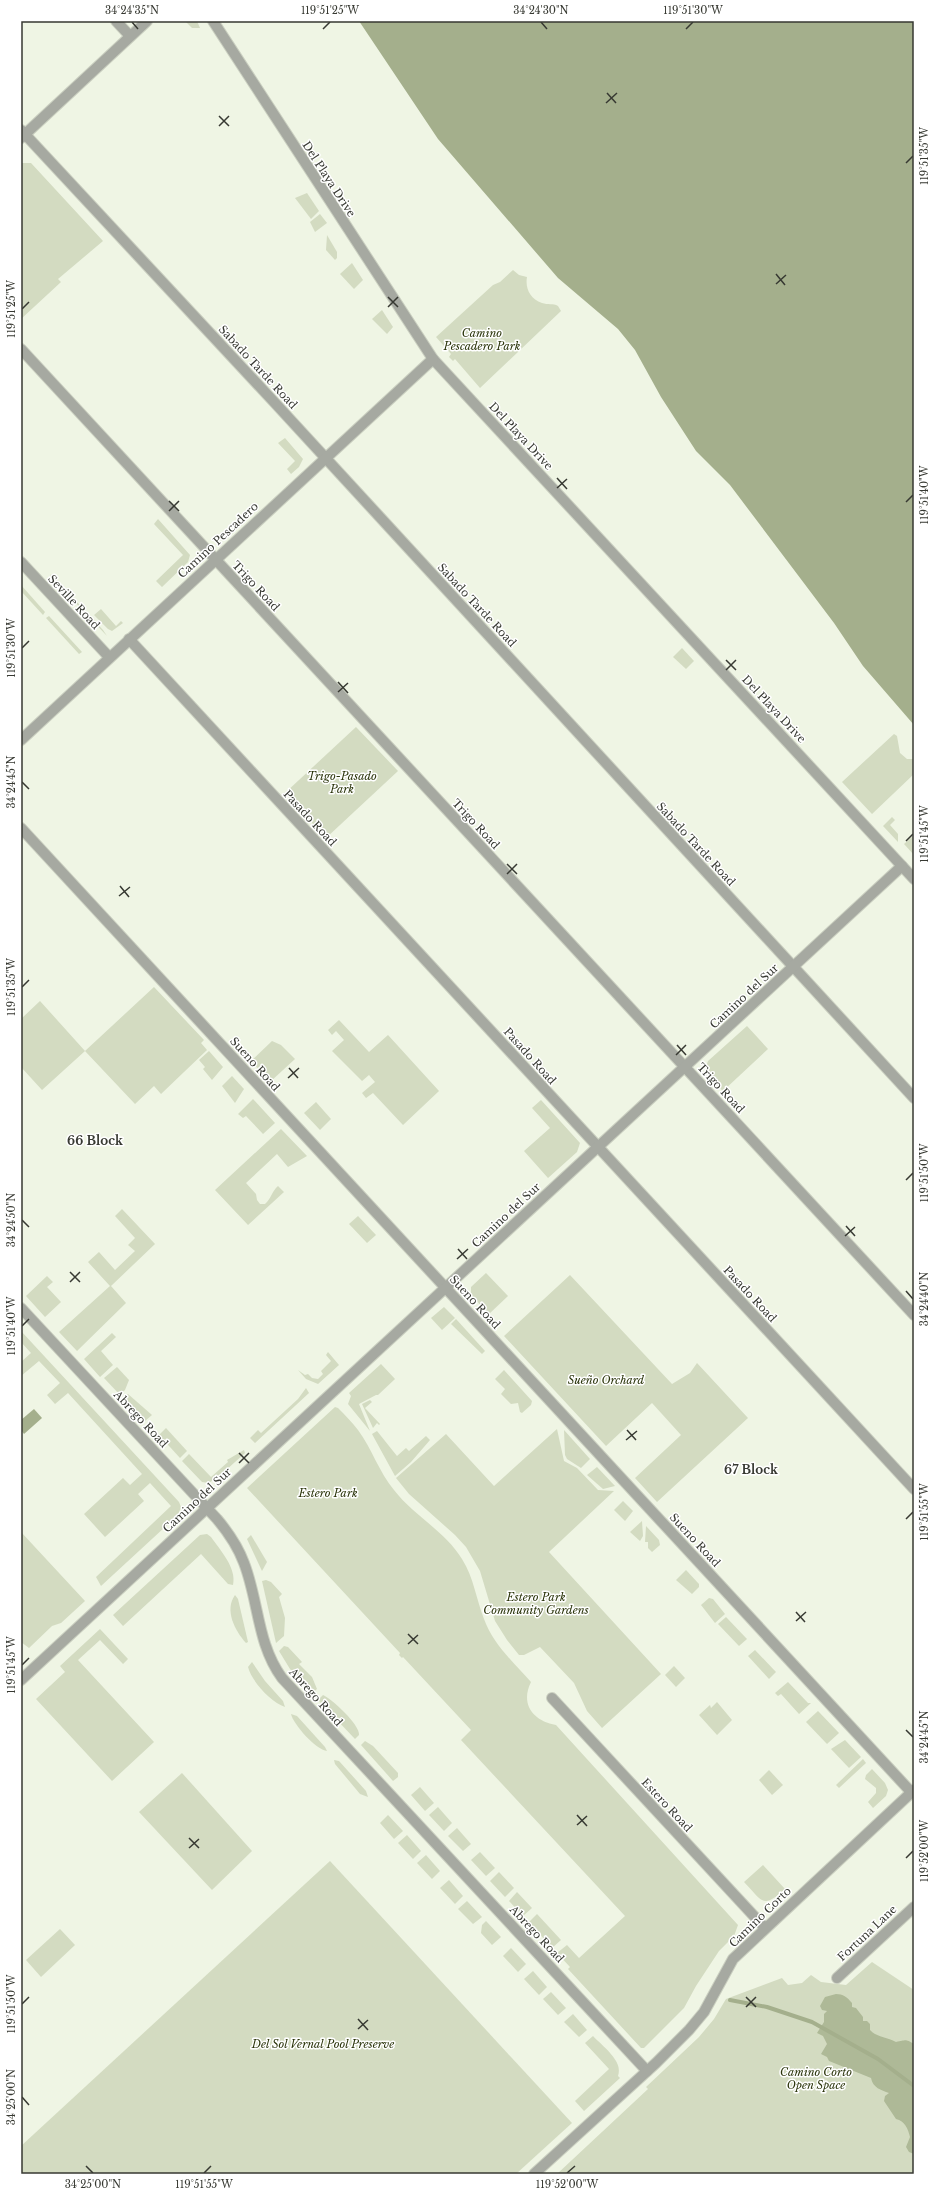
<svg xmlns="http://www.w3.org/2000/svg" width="935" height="2195" viewBox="0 0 935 2195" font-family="'Libre Baskerville',serif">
<rect width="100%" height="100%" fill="#eff5e4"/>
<g fill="#d3dbc1">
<polygon points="185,21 197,21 200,28 192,28"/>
<polygon points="21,163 31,163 103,241 58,279 61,282 21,319"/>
<polygon points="307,193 319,211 311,219 295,198"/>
<polygon points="320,214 327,223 315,232 310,222"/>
<polygon points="327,235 337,252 337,258 335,260 326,250"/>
<polygon points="352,263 363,280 354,289 340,274"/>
<path d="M513 270 519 275 527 277C525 288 530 299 542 303 548 305 553 303 558 306L561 311 480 388 455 359 453 361 449 357 451 354 436 337 493 285 500 282Z"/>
<polygon points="382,310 393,327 387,334 372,319"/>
<polygon points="285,438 303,459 299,467 291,474 287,469 295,461 278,443"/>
<polygon points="158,519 190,555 188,562 162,587 156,581 183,555 154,524"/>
<polygon points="51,574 103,630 107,636 50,576"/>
<polygon points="21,585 45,612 43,615 21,591"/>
<polygon points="101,609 116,626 121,621 123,623 112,631 108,629 94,615"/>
<polygon points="49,616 82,652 79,654 46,618"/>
<polygon points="682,648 694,661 686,669 673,657"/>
<polygon points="356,727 398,771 326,838 285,793"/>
<polygon points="894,734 897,736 900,753 907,759 914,759 914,774 872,814 842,782"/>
<polygon points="892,817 895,820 890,825 898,834 898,842 883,826"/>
<polygon points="914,835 914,855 904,844"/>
<polygon points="154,987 204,1040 201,1043 207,1050 161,1094 154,1086 135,1104 85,1051 42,1090 21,1067 21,1019 40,1001 85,1051"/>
<polygon points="339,1020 369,1052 388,1035 439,1091 403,1125 373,1093 366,1098 362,1093 375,1082 369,1075 362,1081 332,1051 344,1040 336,1031 332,1035 328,1030"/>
<path d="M747 1026 768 1049 723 1091C714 1082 702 1075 708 1061Z"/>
<polygon points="272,1041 281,1045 295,1059 270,1082 251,1061"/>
<polygon points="209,1051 223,1067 212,1080 203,1069 205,1067 199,1060"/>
<polygon points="232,1076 244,1089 235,1103 222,1086"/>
<polygon points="253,1099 275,1123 263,1134 246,1116 243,1118 238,1114"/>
<polygon points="541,1100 580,1143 577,1152 548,1178 524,1151 550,1128 532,1108"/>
<polygon points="316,1102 331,1119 320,1130 304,1113"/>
<path d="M281 1129 307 1156 288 1167 277 1154 246 1183 256 1194 257 1200 260 1204H265C271 1199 272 1191 278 1186L284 1192 248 1225 215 1190Z"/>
<polygon points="122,1209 155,1244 111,1286 126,1303 77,1351 59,1332 110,1286 88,1262 99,1252 115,1270 135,1251 128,1245 135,1238 115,1216"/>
<polygon points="358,1216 376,1235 367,1243 349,1224"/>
<polygon points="486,1273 508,1296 489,1314 471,1295 471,1287"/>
<polygon points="570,1275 672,1384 690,1373 697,1363 748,1418 657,1502 635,1478 681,1435 652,1403 606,1446 504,1336"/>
<polygon points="47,1276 53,1282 47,1287 61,1302 45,1317 26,1296"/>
<polygon points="444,1307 455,1318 442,1330 431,1318"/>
<polygon points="456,1319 485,1351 482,1354 451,1324"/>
<polygon points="21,1331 179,1502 181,1507 178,1515 101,1586 96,1577 171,1506 150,1483 138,1494 144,1501 105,1537 84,1514 123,1478 130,1485 142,1474 68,1393 55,1404 47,1395 60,1383 39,1361 21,1376 21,1362 31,1353 21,1342"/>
<polygon points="112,1333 116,1337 101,1351 113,1365 100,1377 84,1359"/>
<polygon points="328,1352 339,1365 318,1384 306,1379 298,1370 305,1375 308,1374 312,1378 318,1379 323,1374 321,1371 331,1361 326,1355"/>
<polygon points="381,1364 395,1379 378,1395 376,1395 359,1404 370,1431 348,1404 351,1396 349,1393"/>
<polygon points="117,1367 129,1380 125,1390 120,1395 104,1378"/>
<polygon points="504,1370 532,1401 531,1405 522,1413 520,1412 518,1403 511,1404 501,1394 505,1389 495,1379"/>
<polygon points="306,1388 309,1393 255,1443 250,1438 258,1430 261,1433 298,1399"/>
<polygon points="128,1394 152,1415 145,1421 123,1398"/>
<polygon points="370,1400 372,1402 365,1408 380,1424 379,1425 377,1423 373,1428 362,1404"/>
<path d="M335 1407 338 1408C345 1415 352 1422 358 1430 372 1449 379 1472 394 1490 414 1516 445 1531 462 1559 474 1578 476 1599 484 1619 493 1644 514 1663 531 1682 520 1704 533 1721 556 1725L738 1925 734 1936 719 1951 696 1986 684 2008 644 2048H641L568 1969 570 1967 557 1953 567 1945 579 1958 625 1916 461 1740 471 1730 403 1657 402 1658 399 1655 400 1653 247 1488Z"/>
<polygon points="166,1428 187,1451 180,1458 159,1435"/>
<polygon points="557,1429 564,1461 577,1468 598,1490 614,1491 549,1552 661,1674 602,1728 587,1711 574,1683 540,1647 524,1655 519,1655 507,1640 495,1621 480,1571 466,1547 455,1535 409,1494 396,1478 446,1434 494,1486"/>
<polygon points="564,1430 590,1459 581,1468 567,1459 565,1455"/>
<polygon points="377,1431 397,1456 406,1448 409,1451 426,1436 430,1440 411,1462 395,1476 372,1434"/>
<polygon points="244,1450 245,1453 225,1471 209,1483 202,1482 182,1461 189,1454 211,1477 228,1462 227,1460"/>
<polygon points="597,1467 615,1486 603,1489 587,1475"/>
<polygon points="623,1501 633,1511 625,1521 614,1510"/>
<polygon points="642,1521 643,1536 640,1541 630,1532"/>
<polygon points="646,1526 659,1540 660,1545 652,1552 648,1548 648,1542 645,1542"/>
<polygon points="21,1532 85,1601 61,1623 52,1626 29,1648 21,1642"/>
<path d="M207 1534 211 1537C220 1550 237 1568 233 1585L228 1584 201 1554 123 1626 113 1615 200 1535Z"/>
<polygon points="251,1535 267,1562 262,1571 247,1539"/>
<polygon points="686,1570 699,1584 699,1587 692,1594 676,1580"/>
<polygon points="266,1580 271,1582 282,1594 279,1597 285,1618 284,1636 276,1643 262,1581"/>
<path d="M235 1595 238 1599 248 1642 246 1643C235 1631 224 1610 235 1595Z"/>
<polygon points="709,1598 713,1599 725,1614 715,1623 701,1605"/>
<polygon points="726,1617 747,1639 739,1646 718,1624"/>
<polygon points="100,1629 128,1659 123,1664 100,1640 78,1660 154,1742 112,1781 36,1699 65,1672 60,1666"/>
<polygon points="284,1646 288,1647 302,1662 299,1664 312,1677 317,1689 312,1693 290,1669 279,1651"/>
<polygon points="755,1650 776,1672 769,1679 748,1656"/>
<path d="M252 1662 265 1681 283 1701 285 1707C271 1702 252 1682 248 1667Z"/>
<polygon points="674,1666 685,1678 676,1687 665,1675"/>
<polygon points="788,1682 808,1703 811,1703 799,1714 781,1694 778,1696 775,1693"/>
<path d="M323 1695C332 1699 360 1725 359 1735L355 1739 318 1700Z"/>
<polygon points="717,1702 732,1720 717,1735 699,1715 710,1705 711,1708"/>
<polygon points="818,1711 839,1733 827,1744 806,1722"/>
<path d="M291 1714 297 1716 325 1747 327 1751C316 1750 293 1724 291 1714Z"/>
<polygon points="845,1740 861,1757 849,1768 831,1749"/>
<polygon points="365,1741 373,1746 398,1773 398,1777 393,1781 361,1745"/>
<polygon points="863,1759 866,1763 839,1788 836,1785"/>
<polygon points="334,1760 339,1761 366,1791 368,1797 360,1794 335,1764"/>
<polygon points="872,1769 885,1783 888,1790 886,1796 873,1808 868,1802 876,1793 876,1788 865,1779 866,1775"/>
<polygon points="769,1770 783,1785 772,1795 759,1780"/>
<polygon points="182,1773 252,1851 212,1890 139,1812"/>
<polygon points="420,1787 434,1803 425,1811 411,1795"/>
<polygon points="438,1807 452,1823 444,1831 429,1815"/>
<polygon points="388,1815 403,1831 394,1839 380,1823"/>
<polygon points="457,1828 471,1844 463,1851 448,1836"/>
<polygon points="407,1835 421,1851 413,1859 398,1843"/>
<polygon points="480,1852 495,1868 486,1876 471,1860"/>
<polygon points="426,1855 440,1871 432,1879 417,1863"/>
<polygon points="330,1861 572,2123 516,2174 21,2174 21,2146"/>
<path d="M763 1865 785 1889C763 1909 763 1902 744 1882Z"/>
<polygon points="499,1872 514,1888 505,1897 490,1881"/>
<polygon points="449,1880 463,1896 455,1904 440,1888"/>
<polygon points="517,1892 532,1908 523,1916 509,1901"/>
<polygon points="467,1901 482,1917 473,1924 458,1909"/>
<polygon points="537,1914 561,1940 552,1948 529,1922"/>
<polygon points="486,1921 501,1937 492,1945 481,1933 482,1925"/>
<polygon points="60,1929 75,1945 41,1977 26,1960"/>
<polygon points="511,1948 526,1964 518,1972 503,1956"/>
<polygon points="872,1962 914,1990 914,2174 557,2174 648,2089 646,2087 699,2037 714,2019 726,1999 782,1978 788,1985 802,1983 811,1975 821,1982 846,1985"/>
<polygon points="533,1971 547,1987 539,1995 524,1979"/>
<polygon points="551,1992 566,2008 558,2015 543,1999"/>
<polygon points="573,2014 587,2030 579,2037 564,2022"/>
<path d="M593 2036C602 2046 624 2061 618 2076L620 2078 584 2111 575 2101 609 2069 585 2043Z"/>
</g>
<path fill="#aeb997" d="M836 1994C843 1994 847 1997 852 2003V2007L856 2008 863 2017V2021H867L870 2024V2030C876 2037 887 2037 896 2042 907 2040 905 2039 914 2044V2154L909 2152 906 2147 910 2137C908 2129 905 2121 896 2119L884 2101 885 2096 889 2093C881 2090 873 2088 871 2078L829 2061 827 2057 821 2054 827 2044 823 2036 817 2033 824 2022V2014L827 2011 822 2010 820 2006 825 1997Z"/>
<g fill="#a4af8c">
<polygon points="359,21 914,21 914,725 863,666 834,623 730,485 696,451 661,397 635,350 618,329 558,278 438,139"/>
<polygon points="34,1409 42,1418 24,1434 21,1430 21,1420"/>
</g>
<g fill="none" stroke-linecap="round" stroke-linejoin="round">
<polyline stroke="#a4af8c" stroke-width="4" points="730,2000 767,2007 812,2022 878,2059 914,2086"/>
<defs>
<g id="minor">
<polyline points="116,21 130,36"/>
<polyline points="213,21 433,359 914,879"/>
<polyline points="21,130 275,403 914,1098"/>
<polyline points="21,138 147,21"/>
<polyline points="21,349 914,1315"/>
<polyline points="21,562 109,657"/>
<polyline points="129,639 914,1489"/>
<polyline points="21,740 433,359"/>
<polyline points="21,828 912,1793"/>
<path d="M21 1308 217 1519C228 1532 238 1547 244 1563 259 1602 257 1644 282 1678L647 2071"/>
<polyline points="21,1680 902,866"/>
<polyline points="552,1698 765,1928"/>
<polyline points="837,1978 914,1907"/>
<polyline points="534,2174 656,2063 689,2030 704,2012 733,1959 914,1790"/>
</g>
</defs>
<use href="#minor" stroke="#cacfc0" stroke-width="12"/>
<use href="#minor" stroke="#a6a9a1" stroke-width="10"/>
</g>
<path fill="none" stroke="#373932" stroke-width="1.5" d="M132 22 138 29M541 22 547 29M323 29 330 22M686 29 693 22M607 93 616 103M606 103 617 93M219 116 229 126M219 126 229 116M906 163 913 156M776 274 785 285M776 284 786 275M388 297 398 307M388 307 398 297M22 309 29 302M557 478 567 489M557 488 567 479M169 501 179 511M906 502 913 495M169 511 179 501M22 648 29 641M726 660 736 670M726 670 736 660M338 682 348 693M338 692 348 683M22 782 29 789M906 841 913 834M507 864 517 874M507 874 517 864M120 886 129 897M119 896 130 887M22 987 29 980M677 1045 686 1055M676 1055 686 1045M289 1068 298 1078M288 1078 299 1068M906 1180 913 1173M22 1220 29 1227M846 1226 855 1236M845 1236 855 1227M458 1249 467 1259M457 1259 468 1249M70 1272 80 1282M70 1282 80 1272M906 1291 913 1299M22 1326 29 1319M627 1430 636 1440M626 1440 637 1431M239 1453 249 1463M239 1463 249 1453M906 1519 913 1512M796 1612 805 1622M796 1621 806 1612M408 1634 418 1644M408 1644 418 1635M22 1665 29 1658M906 1730 913 1737M577 1815 587 1826M577 1825 587 1816M189 1838 199 1848M189 1848 199 1839M906 1858 913 1851M746 1997 756 2007M22 2004 29 1997M746 2007 756 1997M358 2019 368 2030M358 2029 368 2020M22 2097 29 2105M86 2166 93 2173M204 2173 211 2166M567 2173 575 2166"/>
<g text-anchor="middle" stroke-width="3" stroke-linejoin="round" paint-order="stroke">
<g font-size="11" fill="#373932" stroke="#fff">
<text transform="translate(329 179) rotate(57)" y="4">Del Playa Drive</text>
<text transform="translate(258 367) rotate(47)" y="4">Sabado Tarde Road</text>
<text transform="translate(521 436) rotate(47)" y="4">Del Playa Drive</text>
<text transform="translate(218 540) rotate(-43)" y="4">Camino Pescadero</text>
<text transform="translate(256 586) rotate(47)" y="4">Trigo Road</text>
<text transform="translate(74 602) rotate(47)" y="4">Seville Road</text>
<text transform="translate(477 605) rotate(47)" y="4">Sabado Tarde Road</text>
<text transform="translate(774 709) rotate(47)" y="4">Del Playa Drive</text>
<text transform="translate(310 818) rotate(47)" y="4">Pasado Road</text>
<text transform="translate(476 824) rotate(47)" y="4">Trigo Road</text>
<text transform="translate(696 844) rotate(47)" y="4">Sabado Tarde Road</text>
<text transform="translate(744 996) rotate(-43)" y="4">Camino del Sur</text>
<text transform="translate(530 1056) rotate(48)" y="4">Pasado Road</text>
<text transform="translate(255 1064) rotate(48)" y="4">Sueno Road</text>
<text transform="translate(721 1088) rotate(47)" y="4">Trigo Road</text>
<text transform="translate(506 1215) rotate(-43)" y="4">Camino del Sur</text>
<text transform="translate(750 1294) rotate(47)" y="4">Pasado Road</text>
<text transform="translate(475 1302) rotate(47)" y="4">Sueno Road</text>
<text transform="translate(141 1419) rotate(47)" y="4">Abrego Road</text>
<text transform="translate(197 1500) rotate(-43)" y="4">Camino del Sur</text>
<text transform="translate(695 1540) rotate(47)" y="4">Sueno Road</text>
<text transform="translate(316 1697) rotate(48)" y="4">Abrego Road</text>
<text transform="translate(667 1805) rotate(47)" y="4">Estero Road</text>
<text transform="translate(760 1917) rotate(-44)" y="4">Camino Corto</text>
<text transform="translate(867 1933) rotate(-43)" y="4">Fortuna Lane</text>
<text transform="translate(537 1934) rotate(47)" y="4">Abrego Road</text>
</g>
<g font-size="11" font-style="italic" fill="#2a340a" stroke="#fff">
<text x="482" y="337">Camino<tspan x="482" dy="13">Pescadero Park</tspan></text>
<text x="342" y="780">Trigo-Pasado<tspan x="342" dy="13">Park</tspan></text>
<text x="606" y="1384">Sueño Orchard</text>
<text x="328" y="1497">Estero Park</text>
<text x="536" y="1601">Estero Park<tspan x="536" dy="13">Community Gardens</tspan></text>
<text x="323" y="2048">Del Sol Vernal Pool Preserve</text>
<text x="816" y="2076">Camino Corto<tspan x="816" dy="13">Open Space</tspan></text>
</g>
<g font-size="12" font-weight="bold" fill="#373932" stroke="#fff">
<text x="95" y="1145">66 Block</text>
<text x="751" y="1474">67 Block</text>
</g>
</g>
<rect width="935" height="2195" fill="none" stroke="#ffffff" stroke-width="44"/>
<rect x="22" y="22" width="891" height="2151" fill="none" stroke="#373932" stroke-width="1.5"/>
<g font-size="10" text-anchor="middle" fill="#373932">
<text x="132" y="14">34°24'35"N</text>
<text x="330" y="14">119°51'25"W</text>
<text x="541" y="14">34°24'30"N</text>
<text x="693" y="14">119°51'30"W</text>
<text transform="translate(924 156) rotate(-90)" y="4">119°51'35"W</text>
<text transform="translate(11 309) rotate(-90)" y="4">119°51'25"W</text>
<text transform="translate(924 495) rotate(-90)" y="4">119°51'40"W</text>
<text transform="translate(11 648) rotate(-90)" y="4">119°51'30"W</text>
<text transform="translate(11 782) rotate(-90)" y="4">34°24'45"N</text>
<text transform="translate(924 834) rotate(-90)" y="4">119°51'45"W</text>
<text transform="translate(11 987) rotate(-90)" y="4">119°51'35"W</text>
<text transform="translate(924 1173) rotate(-90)" y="4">119°51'50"W</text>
<text transform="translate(11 1220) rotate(-90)" y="4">34°24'50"N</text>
<text transform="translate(924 1299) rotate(-90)" y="4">34°24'40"N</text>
<text transform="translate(11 1326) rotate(-90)" y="4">119°51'40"W</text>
<text transform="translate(924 1512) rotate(-90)" y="4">119°51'55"W</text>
<text transform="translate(11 1665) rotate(-90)" y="4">119°51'45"W</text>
<text transform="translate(924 1737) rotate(-90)" y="4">34°24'45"N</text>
<text transform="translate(924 1851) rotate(-90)" y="4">119°52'00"W</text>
<text transform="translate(11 2004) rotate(-90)" y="4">119°51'50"W</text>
<text transform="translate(11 2097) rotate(-90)" y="4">34°25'00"N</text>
<text x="93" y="2188">34°25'00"N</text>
<text x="204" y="2188">119°51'55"W</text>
<text x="567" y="2188">119°52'00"W</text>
</g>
</svg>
